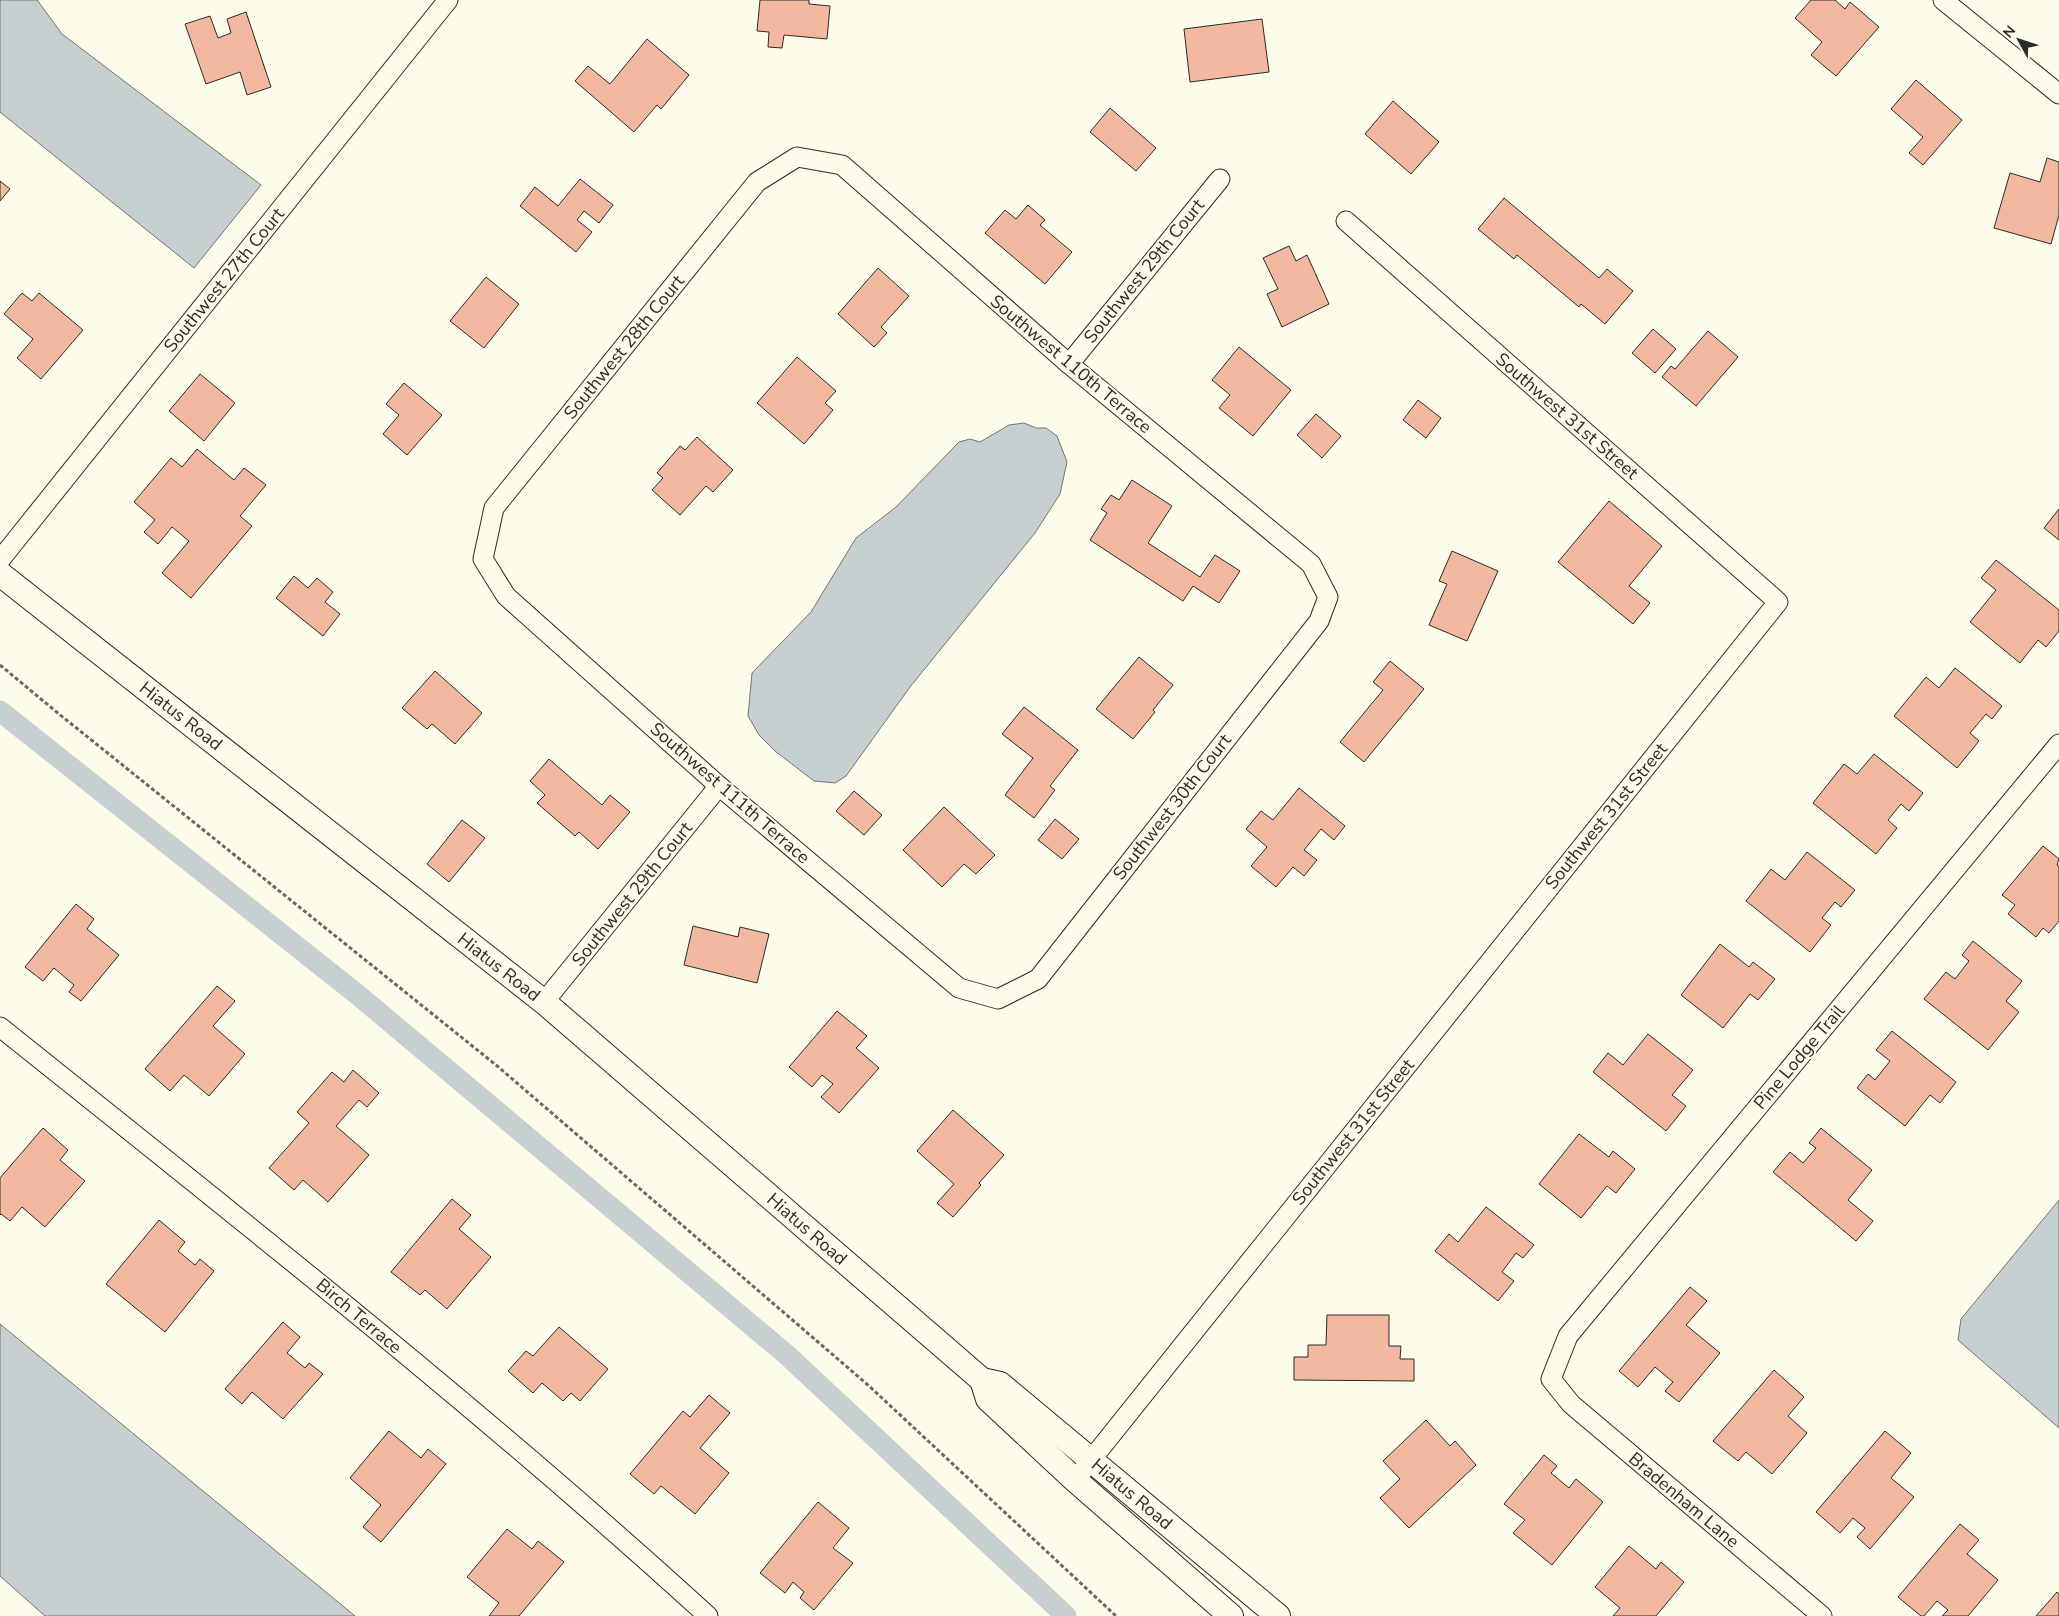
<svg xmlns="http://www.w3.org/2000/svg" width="2059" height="1616" viewBox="0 0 2059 1616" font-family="'Nunito Sans',sans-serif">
<rect width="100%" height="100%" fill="#fdfbea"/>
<g fill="#c7d0d0" stroke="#74746e">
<polygon points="0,0 37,0 62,34 261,185 194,268 0,112"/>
<polygon points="1024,423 1036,428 1046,428 1057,436 1067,462 1060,494 1035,533 910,687 846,776 835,783 814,781 775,751 759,735 748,716 752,673 811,612 856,538 896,507 959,442 970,439 980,442 1009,425"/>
<polygon points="2059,1200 2059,1428 1958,1340 1961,1319"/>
<polygon points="0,1324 355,1616 45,1616 0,1576"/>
</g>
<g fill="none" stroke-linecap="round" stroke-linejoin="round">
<polyline stroke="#c7d0d0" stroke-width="21" points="0,711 358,995 787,1355 1066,1616"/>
</g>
<g fill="#f2b8a0" stroke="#2b2b2b">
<polygon points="760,0 809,0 809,4 830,6 827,39 784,35 782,48 768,47 769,32 757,31"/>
<polygon points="1811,0 1835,0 1845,9 1850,2 1879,27 1836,76 1811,55 1822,42 1795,18"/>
<polygon points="246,12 271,87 247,95 240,72 206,84 185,24 210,16 218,38 231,33 227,19"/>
<polygon points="1262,19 1269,72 1190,82 1184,29"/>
<polygon points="647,39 689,75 661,109 657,105 634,132 575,81 588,66 610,84"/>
<polygon points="1916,80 1962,120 1923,165 1909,153 1923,137 1891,109"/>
<polygon points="1393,101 1439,142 1411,174 1365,134"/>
<polygon points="1110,108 1156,148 1136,171 1090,132"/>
<polygon points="2047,158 2059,162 2059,215 2051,244 1994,228 2010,173 2040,182"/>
<polygon points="580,179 613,205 599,223 584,211 577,220 592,232 576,252 520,206 535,187 558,206"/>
<polygon points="0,181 10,189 0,201"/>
<polygon points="1504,198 1599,278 1607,269 1633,291 1605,324 1581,304 1579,307 1517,255 1514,259 1478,229"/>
<polygon points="1028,205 1045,220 1040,225 1072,252 1045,284 985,233 1005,210 1016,219"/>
<polygon points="1289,246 1296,261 1307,255 1329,304 1282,327 1267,294 1278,289 1263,258"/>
<polygon points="878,268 909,296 881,327 887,333 874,347 838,314"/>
<polygon points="486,277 519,304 484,348 450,321"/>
<polygon points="22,293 32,301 39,293 83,330 41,379 17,358 33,339 4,314"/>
<polygon points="1653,329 1676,349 1655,373 1632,353"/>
<polygon points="1708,331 1738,357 1696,406 1662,377 1671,366 1675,369"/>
<polygon points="1239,347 1291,390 1253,436 1219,408 1230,395 1212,380"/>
<polygon points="797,357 836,391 825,403 833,410 804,444 757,403"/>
<polygon points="200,374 235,403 204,441 169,411"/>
<polygon points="404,383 442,415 407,455 383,434 399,415 386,404"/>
<polygon points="1418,400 1441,418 1426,438 1403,420"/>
<polygon points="1316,414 1341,436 1322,458 1297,435"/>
<polygon points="697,437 733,470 713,492 706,486 680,515 652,490 663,478 657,473 680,446 685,450"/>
<polygon points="197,449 234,480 244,468 266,485 240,516 252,526 191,598 162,573 189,541 172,527 158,544 144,532 155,520 134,502 171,458 182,467"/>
<polygon points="1132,480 1172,506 1148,543 1200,577 1215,555 1240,571 1219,603 1193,586 1183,601 1090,540 1107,513 1101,509 1111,495 1119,500"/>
<polygon points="1609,501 1662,546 1629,586 1650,603 1633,624 1558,562"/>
<polygon points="2059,509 2059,540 2044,528"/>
<polygon points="1452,551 1498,571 1467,641 1429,625 1447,584 1439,581"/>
<polygon points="1996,560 2059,610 2059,631 2046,647 2038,640 2020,663 1970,622 1996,590 1981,578"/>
<polygon points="294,576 308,588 317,578 333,592 325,602 340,614 323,636 276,598"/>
<polygon points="1139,657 1173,685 1153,710 1155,712 1133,739 1096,709"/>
<polygon points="1390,661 1424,689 1364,762 1340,742 1383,690 1373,682"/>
<polygon points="1955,668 2002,706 1992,719 1986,714 1970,733 1979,741 1957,768 1894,716 1926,677 1939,688"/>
<polygon points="435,671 482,713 455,744 432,724 427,729 402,708"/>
<polygon points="1024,707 1078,750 1050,786 1055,790 1034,818 1005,795 1033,758 1002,734"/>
<polygon points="1874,754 1923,793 1909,811 1901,804 1888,820 1897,828 1876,854 1813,803 1844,764 1857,774"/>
<polygon points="549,759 602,805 610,795 630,812 598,849 579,832 575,836 537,803 545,795 530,781"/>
<polygon points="1299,788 1345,826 1334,840 1321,829 1304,850 1317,860 1304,876 1293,867 1276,887 1251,866 1267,847 1246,829 1261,811 1273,820"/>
<polygon points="854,791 882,815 864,835 836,811"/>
<polygon points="944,807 995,855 976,874 964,864 942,887 903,850"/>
<polygon points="1055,819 1079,839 1062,859 1038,840"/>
<polygon points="462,820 485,838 449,882 427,864"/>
<polygon points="2043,846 2059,859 2057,865 2059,866 2059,921 2049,933 2043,928 2036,937 2008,914 2015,905 2002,895"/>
<polygon points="1807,852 1855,890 1841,907 1835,902 1822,918 1831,925 1810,952 1746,901 1771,869 1785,880"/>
<polygon points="76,904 94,919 87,929 119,955 81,1001 69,992 74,985 54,968 43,981 25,967"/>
<polygon points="693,926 738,937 740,927 769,934 757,983 684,965"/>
<polygon points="1973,941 2022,981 2006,1001 2019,1012 1988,1050 1924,999 1946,972 1955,979 1969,961 1962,955"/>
<polygon points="1720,944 1749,967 1753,962 1775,979 1758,1000 1750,994 1723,1028 1681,995"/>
<polygon points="217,986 235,1001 213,1026 245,1054 209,1096 184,1075 170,1091 145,1069"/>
<polygon points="837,1011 867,1036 856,1048 879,1068 839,1113 821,1097 833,1084 822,1075 812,1087 789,1067"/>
<polygon points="1892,1031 1956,1082 1940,1103 1930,1095 1905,1126 1857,1088 1868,1074 1875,1080 1890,1061 1876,1050"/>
<polygon points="1648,1034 1693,1070 1672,1095 1686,1106 1666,1131 1593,1072 1608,1053 1623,1065"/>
<polygon points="353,1070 379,1093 367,1107 359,1100 336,1126 369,1155 328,1202 303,1180 294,1190 269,1168 309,1123 297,1112 332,1072 344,1082"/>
<polygon points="953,1110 1004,1155 979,1183 981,1185 953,1217 937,1203 954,1184 917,1151"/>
<polygon points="43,1128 68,1150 60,1160 85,1181 45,1227 22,1207 10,1221 1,1214 0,1215 0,1178"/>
<polygon points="1821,1128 1872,1170 1848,1200 1873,1221 1856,1241 1773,1172 1790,1152 1803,1163 1816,1148 1809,1143"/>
<polygon points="1579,1134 1609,1157 1613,1151 1635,1169 1616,1193 1607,1186 1581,1218 1539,1184"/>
<polygon points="452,1199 471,1215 459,1229 491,1257 447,1309 425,1290 420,1295 391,1272"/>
<polygon points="1486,1207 1534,1245 1523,1258 1516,1253 1502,1272 1514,1281 1498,1301 1435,1251 1449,1234 1458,1242"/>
<polygon points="159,1220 185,1242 178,1251 195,1265 200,1259 214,1271 165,1332 106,1284"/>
<polygon points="1690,1287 1707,1301 1686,1325 1720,1353 1679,1402 1665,1391 1673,1382 1655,1367 1638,1387 1619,1371"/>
<polygon points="1327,1315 1389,1315 1389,1346 1401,1346 1400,1359 1414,1359 1414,1381 1294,1380 1294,1357 1308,1357 1308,1345 1326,1345"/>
<polygon points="283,1322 300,1337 287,1353 305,1368 309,1363 323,1374 283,1419 252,1392 242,1404 225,1389"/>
<polygon points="559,1327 608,1369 580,1401 571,1393 563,1401 542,1383 533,1393 508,1371 526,1351 533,1356"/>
<polygon points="1774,1370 1804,1397 1788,1416 1807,1433 1772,1474 1746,1452 1738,1461 1713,1441"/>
<polygon points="709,1395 730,1413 700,1448 729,1473 695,1514 661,1486 654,1494 630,1474 683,1411 690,1417"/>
<polygon points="1426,1420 1450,1446 1455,1441 1476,1465 1409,1528 1380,1498 1400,1479 1383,1461"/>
<polygon points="389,1431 421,1458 428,1449 446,1464 381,1542 363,1527 381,1505 350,1478"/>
<polygon points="1885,1431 1911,1453 1891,1478 1914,1497 1870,1549 1857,1537 1865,1528 1853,1518 1840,1533 1816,1512"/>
<polygon points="1544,1455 1557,1466 1551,1473 1569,1488 1576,1479 1603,1502 1552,1565 1513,1533 1525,1520 1504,1504"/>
<polygon points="818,1502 849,1528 833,1548 853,1563 814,1610 800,1598 804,1592 793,1582 785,1593 760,1573"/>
<polygon points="1960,1524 1979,1540 1967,1554 1998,1580 1968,1616 1942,1616 1948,1610 1937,1601 1924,1616 1921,1616 1898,1597"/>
<polygon points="507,1529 532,1549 538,1541 564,1562 519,1616 489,1616 499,1603 467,1577"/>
<polygon points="1629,1546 1656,1569 1661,1562 1684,1582 1656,1616 1613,1616 1620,1608 1595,1587"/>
<polygon points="2057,1592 2059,1594 2059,1616 2036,1616"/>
</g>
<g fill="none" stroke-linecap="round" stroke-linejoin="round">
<defs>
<g id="minor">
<polyline points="1943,0 2059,94"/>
<polygon points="797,157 842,165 1069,364 1311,564 1328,597 1319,621 1038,979 998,999 959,988 719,786 506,596 483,559 494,508 757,182"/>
<polyline points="1069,364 1220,179"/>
<polyline points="0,560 448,0"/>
<polyline points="544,1002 719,786"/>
<path d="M0 1027C240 1219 481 1409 708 1616"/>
<polyline points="1075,1480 1778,602 1346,221"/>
<polyline points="1822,1616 1571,1404 1551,1379 1568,1336 2059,744"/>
</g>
<g id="tertiary">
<polyline points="0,574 544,1002 982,1380 1000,1384 1278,1616"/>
<polyline points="982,1380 988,1399 1075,1480 1231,1616"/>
</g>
</defs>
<use href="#minor" stroke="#2b2b2b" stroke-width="21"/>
<use href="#tertiary" stroke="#2b2b2b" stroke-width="26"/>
<polyline stroke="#6a6964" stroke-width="3" stroke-dasharray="4 2.5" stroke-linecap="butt" points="0,665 59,714 496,1065 868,1385 1116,1616"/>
<use href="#minor" stroke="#fdfbea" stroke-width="19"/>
<use href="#tertiary" stroke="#fdfbea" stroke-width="24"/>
</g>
<g text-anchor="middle" stroke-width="4" stroke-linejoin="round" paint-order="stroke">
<g font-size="18" fill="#2b2b2b" stroke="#fdfbea">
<text transform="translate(1144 271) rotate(-51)" y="6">Southwest 29th Court</text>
<text transform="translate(224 280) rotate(-51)" y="6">Southwest 27th Court</text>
<text transform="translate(624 347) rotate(-51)" y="6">Southwest 28th Court</text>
<text transform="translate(1071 364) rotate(40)" y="6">Southwest 110th Terrace</text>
<text transform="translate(1567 416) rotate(41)" y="6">Southwest 31st Street</text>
<text transform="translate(181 716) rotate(38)" y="6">Hiatus Road</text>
<text transform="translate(730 793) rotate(41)" y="6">Southwest 111th Terrace</text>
<text transform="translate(1172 807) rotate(-52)" y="6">Southwest 30th Court</text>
<text transform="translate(1606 816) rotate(-51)" y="6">Southwest 31st Street</text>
<text transform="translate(632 894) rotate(-51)" y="6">Southwest 29th Court</text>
<text transform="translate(499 967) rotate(38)" y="6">Hiatus Road</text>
<text transform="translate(1799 1057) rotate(-50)" y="6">Pine Lodge Trail</text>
<text transform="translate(1353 1132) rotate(-51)" y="6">Southwest 31st Street</text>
<text transform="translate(807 1229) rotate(41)" y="6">Hiatus Road</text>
<text transform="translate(359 1316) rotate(40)" y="6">Birch Terrace</text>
<text transform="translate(1132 1494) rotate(40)" y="6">Hiatus Road</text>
<text transform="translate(1684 1500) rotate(40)" y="6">Bradenham Lane</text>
</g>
</g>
<g transform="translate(2019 40) rotate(310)" stroke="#fdfbea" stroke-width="4" paint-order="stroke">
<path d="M0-4L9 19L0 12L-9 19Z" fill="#2b2b2b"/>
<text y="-8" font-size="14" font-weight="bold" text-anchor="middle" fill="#2b2b2b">N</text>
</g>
</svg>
